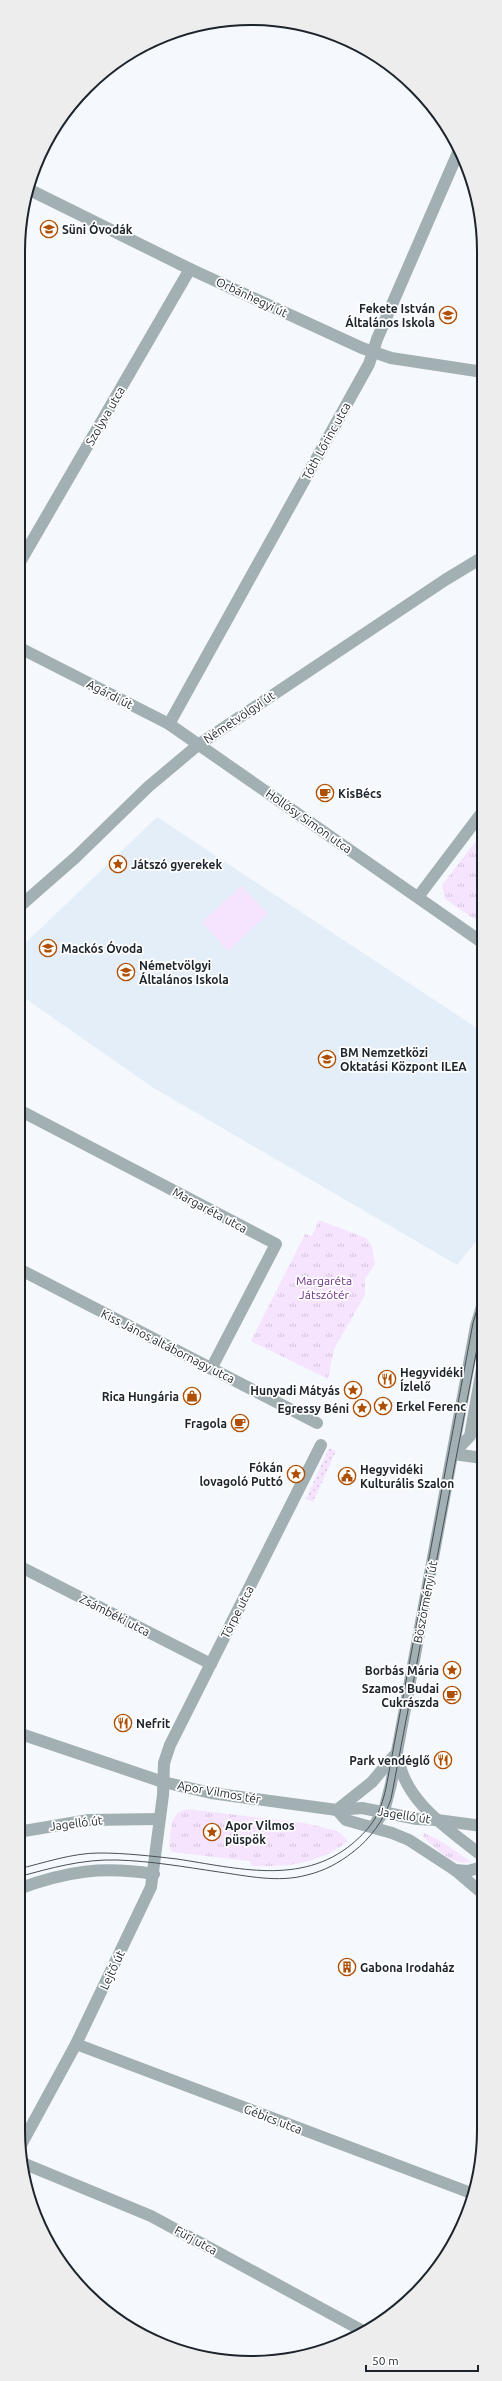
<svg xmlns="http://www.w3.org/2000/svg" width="502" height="2381" font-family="Ubuntu,sans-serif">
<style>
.built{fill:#e4eef9}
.grass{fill:url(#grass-tufts)}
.garden{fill:url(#garden-dots)}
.pitch{fill:#f6e4ff}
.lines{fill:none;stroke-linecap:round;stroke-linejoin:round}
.minor{stroke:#a2afb3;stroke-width:12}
.tertiary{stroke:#a2afb3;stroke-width:12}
.tram{stroke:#484f56;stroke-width:1}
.labels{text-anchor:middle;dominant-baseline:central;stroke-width:3.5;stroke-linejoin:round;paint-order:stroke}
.poi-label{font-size:12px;font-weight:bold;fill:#1d242c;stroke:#fff;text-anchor:start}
.street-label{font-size:12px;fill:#1d242c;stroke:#fff}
.park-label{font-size:12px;fill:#6b2f85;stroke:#fff}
.rim{fill:none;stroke:#1d242c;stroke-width:2}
</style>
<defs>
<pattern id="grass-tufts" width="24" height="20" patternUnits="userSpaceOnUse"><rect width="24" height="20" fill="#f6e4ff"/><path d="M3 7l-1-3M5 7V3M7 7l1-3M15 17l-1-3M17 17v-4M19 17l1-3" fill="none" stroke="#d2c3db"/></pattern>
<pattern id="garden-dots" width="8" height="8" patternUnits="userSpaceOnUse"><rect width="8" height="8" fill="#f6e4ff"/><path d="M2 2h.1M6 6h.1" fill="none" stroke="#d2c3db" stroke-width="1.8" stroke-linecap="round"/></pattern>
</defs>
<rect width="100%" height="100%" fill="#f5f9fd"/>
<polygon class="built" points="157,817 483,1032 483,1233 457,1265 152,1087 19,994 19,949"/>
<g class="grass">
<polygon points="483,832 483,925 445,899 442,885"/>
<polygon points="319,1220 366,1238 372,1246 375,1264 365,1279 365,1295 334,1349 328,1379 251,1341 305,1234 312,1236"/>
<path d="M 189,1809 L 304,1823 L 338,1831 L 348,1841 C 319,1864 289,1867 252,1866 L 249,1861 L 172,1852 C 167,1847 171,1822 175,1816 C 178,1811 184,1810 189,1809 Z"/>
<path d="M 424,1833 L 441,1841 L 471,1862 C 452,1866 436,1848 423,1837 Z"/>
</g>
<polygon class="garden" points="329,1448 336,1451 313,1502 306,1499"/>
<polygon class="pitch" points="241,886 268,914 228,951 202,922"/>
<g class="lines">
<g class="minor">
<polyline points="20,562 190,269"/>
<polyline points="20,648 169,724 483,943"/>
<polyline points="169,724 369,364 377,339 460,148"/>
<polyline points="418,897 483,811"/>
<polyline points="19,1110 276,1244 211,1369"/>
<polyline points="19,1269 317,1423"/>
<polyline points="453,1454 483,1458"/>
<polyline points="19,1566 211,1664"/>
<polyline points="437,1820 482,1826"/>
<polyline points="18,1832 89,1820 158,1819"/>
<path d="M 18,1889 C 67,1871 102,1866 154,1874"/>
<polyline points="76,2044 471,2193"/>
<polyline points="21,2145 76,2044 151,1887 163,1795 164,1763 170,1745 321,1445"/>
<polyline points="25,2164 151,2216 361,2330"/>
</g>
<g class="tertiary">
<polyline points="30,190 190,269 362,348 391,358 483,372"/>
<polyline points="19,907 76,857 148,787 198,745 445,580 483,557"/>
<polyline points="454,1453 470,1436 483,1363"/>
<polyline points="18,1733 163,1782 211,1793 337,1810 362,1808 417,1819 437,1820"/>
<path d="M 398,1756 C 404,1802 449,1829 482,1856"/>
<polyline points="337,1810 346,1820 392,1833 409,1840 455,1870 482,1893"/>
<polyline points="337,1810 372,1782 394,1756"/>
<polyline points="373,1827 384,1811 391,1784 476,1326 483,1303"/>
<polyline points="455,1870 468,1871 482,1867"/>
</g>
<g class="tram">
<path d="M 18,1869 C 44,1863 72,1853 99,1853 C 125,1853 151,1856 177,1859 C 237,1868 301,1886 352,1844 C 373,1826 380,1814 386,1788 L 473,1323 L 483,1290"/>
<path d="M 18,1877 C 51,1868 82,1859 117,1860 C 151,1861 185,1867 219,1872 C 248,1876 278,1883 307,1875 C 324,1871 339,1863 353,1852 C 370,1839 384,1820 391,1799 L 483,1317"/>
</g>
</g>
<defs>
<symbol id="school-ring" viewBox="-11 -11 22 22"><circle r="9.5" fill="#fff" stroke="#af4f03" stroke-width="1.5"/><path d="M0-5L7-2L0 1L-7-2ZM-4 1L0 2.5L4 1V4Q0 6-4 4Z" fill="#af4f03"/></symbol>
<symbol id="cafe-ring" viewBox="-11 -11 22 22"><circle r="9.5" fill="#fff" stroke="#af4f03" stroke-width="1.5"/><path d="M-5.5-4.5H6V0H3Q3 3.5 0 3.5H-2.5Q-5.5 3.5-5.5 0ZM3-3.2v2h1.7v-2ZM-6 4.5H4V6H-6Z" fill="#af4f03"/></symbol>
<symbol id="sight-ring" viewBox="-11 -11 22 22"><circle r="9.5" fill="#fff" stroke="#af4f03" stroke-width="1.5"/><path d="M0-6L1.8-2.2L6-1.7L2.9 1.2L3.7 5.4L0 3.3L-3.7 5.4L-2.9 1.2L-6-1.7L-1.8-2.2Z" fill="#af4f03"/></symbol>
<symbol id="restaurant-ring" viewBox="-11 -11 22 22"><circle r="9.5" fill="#fff" stroke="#af4f03" stroke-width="1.5"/><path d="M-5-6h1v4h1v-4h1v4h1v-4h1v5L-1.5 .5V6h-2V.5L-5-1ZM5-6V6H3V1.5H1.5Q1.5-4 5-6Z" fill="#af4f03"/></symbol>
<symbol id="shop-ring" viewBox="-11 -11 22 22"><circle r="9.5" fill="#fff" stroke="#af4f03" stroke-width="1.5"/><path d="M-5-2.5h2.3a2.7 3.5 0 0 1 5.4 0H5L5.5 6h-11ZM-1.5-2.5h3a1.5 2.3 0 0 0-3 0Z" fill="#af4f03"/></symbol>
<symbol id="civic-ring" viewBox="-11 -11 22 22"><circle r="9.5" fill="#fff" stroke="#af4f03" stroke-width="1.5"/><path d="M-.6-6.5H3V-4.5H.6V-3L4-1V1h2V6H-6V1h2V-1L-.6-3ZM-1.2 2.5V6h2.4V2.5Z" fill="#af4f03"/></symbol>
<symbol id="building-ring" viewBox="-11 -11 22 22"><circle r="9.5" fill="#fff" stroke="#af4f03" stroke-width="1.5"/><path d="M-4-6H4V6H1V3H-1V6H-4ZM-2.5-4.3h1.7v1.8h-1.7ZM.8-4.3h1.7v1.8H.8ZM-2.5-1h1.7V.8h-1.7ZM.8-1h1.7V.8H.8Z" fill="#af4f03"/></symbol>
</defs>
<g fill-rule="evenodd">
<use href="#school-ring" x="39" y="219" width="20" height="20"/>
<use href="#school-ring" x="438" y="305" width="20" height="20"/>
<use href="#cafe-ring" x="315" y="783" width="20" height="20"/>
<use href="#sight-ring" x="108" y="854" width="20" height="20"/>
<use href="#school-ring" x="38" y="938" width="20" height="20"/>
<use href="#school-ring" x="116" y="962" width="20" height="20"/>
<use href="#school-ring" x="317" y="1049" width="20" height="20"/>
<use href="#restaurant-ring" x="377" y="1369" width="20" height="20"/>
<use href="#sight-ring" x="343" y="1380" width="20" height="20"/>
<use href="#shop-ring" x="182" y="1386" width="20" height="20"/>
<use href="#sight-ring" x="373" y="1396" width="20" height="20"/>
<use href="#sight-ring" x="352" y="1398" width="20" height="20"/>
<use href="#cafe-ring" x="230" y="1413" width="20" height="20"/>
<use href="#sight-ring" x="286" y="1464" width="20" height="20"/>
<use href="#civic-ring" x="337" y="1466" width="20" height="20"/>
<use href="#sight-ring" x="442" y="1660" width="20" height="20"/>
<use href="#cafe-ring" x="442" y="1685" width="20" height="20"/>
<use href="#restaurant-ring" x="113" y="1713" width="20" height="20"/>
<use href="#restaurant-ring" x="433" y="1750" width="20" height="20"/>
<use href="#sight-ring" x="202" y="1822" width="20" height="20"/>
<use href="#building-ring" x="337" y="1957" width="20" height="20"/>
</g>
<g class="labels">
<g class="poi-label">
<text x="62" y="229">Süni Óvodák</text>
<text x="435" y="308" text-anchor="end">Fekete István<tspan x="435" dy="14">Általános Iskola</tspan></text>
<text x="338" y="793">KisBécs</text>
<text x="131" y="864">Játszó gyerekek</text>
<text x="61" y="948">Mackós Óvoda</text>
<text x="139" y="965">Németvölgyi<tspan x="139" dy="14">Általános Iskola</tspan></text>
<text x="340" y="1052">BM Nemzetközi<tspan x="340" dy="14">Oktatási Központ ILEA</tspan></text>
<text x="400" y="1372">Hegyvidéki<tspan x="400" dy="14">Ízlelő</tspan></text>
<text x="340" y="1390" text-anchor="end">Hunyadi Mátyás</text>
<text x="179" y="1396" text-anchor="end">Rica Hungária</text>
<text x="396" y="1406">Erkel Ferenc</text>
<text x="349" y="1408" text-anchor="end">Egressy Béni</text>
<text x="227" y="1423" text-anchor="end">Fragola</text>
<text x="283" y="1467" text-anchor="end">Fókán<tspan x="283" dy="14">lovagoló Puttó</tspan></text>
<text x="360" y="1469">Hegyvidéki<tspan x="360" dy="14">Kulturális Szalon</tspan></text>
<text x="439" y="1670" text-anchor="end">Borbás Mária</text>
<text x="439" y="1688" text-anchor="end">Szamos Budai<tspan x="439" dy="14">Cukrászda</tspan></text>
<text x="136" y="1723">Nefrit</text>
<text x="430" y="1760" text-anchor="end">Park vendéglő</text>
<text x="225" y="1825">Apor Vilmos<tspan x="225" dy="14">püspök</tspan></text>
<text x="360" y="1967">Gabona Irodaház</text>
</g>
<g class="street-label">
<text transform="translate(252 297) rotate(25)">Orbánhegyi út</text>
<text transform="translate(105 416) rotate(-60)">Szolyva utca</text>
<text transform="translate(326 441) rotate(-61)">Tóth Lőrinc utca</text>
<text transform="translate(110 694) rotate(27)">Agárdi út</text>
<text transform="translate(239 717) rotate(-34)">Németvölgyi út</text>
<text transform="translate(309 821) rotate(35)">Hollósy Simon utca</text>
<text transform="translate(210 1210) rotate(28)">Margaréta utca</text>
<text transform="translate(168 1346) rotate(27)">Kiss János altábornagy utca</text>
<text transform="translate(425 1602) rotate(-79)">Böszörményi út</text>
<text transform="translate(237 1612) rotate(-63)">Törpe utca</text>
<text transform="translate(115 1615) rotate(27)">Zsámbéki utca</text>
<text transform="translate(219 1792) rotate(10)">Apor Vilmos tér</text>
<text transform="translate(404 1815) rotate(9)">Jagelló út</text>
<text transform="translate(76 1823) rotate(-7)">Jagelló út</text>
<text transform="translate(112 1970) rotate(-65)">Lejtő út</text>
<text transform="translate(273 2119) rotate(21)">Gébics utca</text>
<text transform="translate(196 2240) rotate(29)">Fürj utca</text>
</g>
<g class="park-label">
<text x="324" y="1280">Margaréta<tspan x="324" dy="14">Játszótér</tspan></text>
</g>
</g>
<path d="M0 0H502V2381H0ZM251 25H251A226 226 0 0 1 477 251V2130A226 226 0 0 1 251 2356H251A226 226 0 0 1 25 2130V251A226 226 0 0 1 251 25Z" fill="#ededee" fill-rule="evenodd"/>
<path class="rim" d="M251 25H251A226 226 0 0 1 477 251V2130A226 226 0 0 1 251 2356H251A226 226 0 0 1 25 2130V251A226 226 0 0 1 251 25Z"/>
<path d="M366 2365v6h112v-6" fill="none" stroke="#1d242c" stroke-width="2"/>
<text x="372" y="2365" font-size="12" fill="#1d242c" stroke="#ffffff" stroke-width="3" paint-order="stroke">50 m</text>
</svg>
